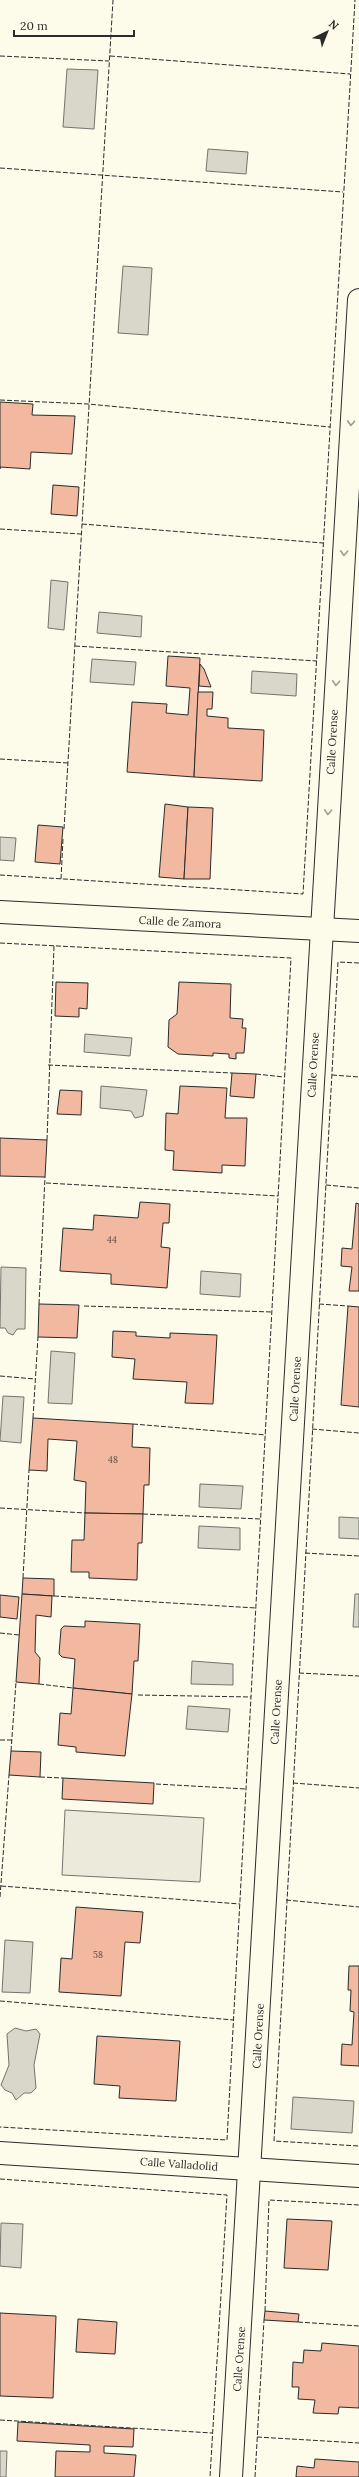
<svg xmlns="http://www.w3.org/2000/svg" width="359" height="2477" font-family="Lora,serif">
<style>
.green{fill:#ecebdb;stroke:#74746e}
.water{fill:#d8d7c9;stroke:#74746e}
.building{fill:#f2b8a0;stroke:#2b2b2b}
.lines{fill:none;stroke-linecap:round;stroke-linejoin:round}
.minor-casing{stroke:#2b2b2b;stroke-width:24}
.minor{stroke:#fdfbea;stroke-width:22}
.fence{stroke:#2b2b2b;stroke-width:1;stroke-dasharray:5 2;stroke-linecap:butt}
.oneway{stroke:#9e9d94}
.labels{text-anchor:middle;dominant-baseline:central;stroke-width:3;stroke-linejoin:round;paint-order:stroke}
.number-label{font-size:9px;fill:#5d4e48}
.street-label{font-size:11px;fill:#2b2b2b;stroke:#fdfbea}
</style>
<rect width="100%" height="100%" fill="#fdfbea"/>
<polygon class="green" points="65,1810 204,1818 200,1882 62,1875"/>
<g class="water">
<polygon points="67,69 98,70 94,129 63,127"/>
<polygon points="208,149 248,152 246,174 206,171"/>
<polygon points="123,266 152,268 148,335 118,333"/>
<polygon points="51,580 68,582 64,630 48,628"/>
<polygon points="99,612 142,616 141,637 97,633"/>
<polygon points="92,659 136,662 134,685 90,682"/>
<polygon points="252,671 297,674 296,696 251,693"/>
<polygon points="0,837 16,838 14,861 0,860"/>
<polygon points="85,1034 132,1038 130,1056 84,1052"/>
<polygon points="101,1086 147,1090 143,1116 135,1118 131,1111 100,1108"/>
<polygon points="1,1267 26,1268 25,1329 17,1329 13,1335 8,1333 5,1328 0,1328"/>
<polygon points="201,1271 241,1274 240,1297 200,1294"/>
<polygon points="51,1351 75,1353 72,1404 48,1403"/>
<polygon points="3,1396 24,1397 21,1443 0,1441"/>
<polygon points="200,1484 243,1486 241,1509 199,1507"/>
<polygon points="339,1517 359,1518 359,1539 339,1538"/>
<polygon points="199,1526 240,1528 240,1550 198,1548"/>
<polygon points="355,1594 359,1594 359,1627 353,1627"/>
<polygon points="192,1661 233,1664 233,1685 191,1684"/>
<polygon points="188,1706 230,1709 228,1732 186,1729"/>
<polygon points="5,1940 33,1942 30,1993 2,1992"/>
<polygon points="15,2028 26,2031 36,2029 40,2034 34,2065 36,2088 31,2093 24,2093 16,2100 12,2093 5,2090 1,2085 9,2065 7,2034"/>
<polygon points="293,2097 354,2101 352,2133 291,2129"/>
<polygon points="1,2223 23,2224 21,2268 0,2266"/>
<polygon points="0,2451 7,2451 6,2477 0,2477"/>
</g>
<g class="building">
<polygon points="0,402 33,404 32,415 75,416 72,454 31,452 30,469 0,467 0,469"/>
<polygon points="53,485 79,487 77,516 51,514"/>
<polygon points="168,656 200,658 194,777 127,772 132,702 167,704 166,713 188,715 190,688 166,686"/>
<polygon points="200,664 204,669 211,687 199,686"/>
<polygon points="198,692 213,692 212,709 207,709 207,716 228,718 228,728 264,730 262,781 194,777"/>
<polygon points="165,804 188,807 184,879 159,877"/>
<polygon points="188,807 213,808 210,879 184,879"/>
<polygon points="38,825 63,827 60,864 35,862"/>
<polygon points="56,982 88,983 87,1009 79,1008 79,1017 55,1016"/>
<polygon points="179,982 231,984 230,1018 243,1019 242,1028 246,1028 244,1053 236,1053 236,1059 229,1058 229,1054 213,1053 213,1056 178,1054 168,1047 169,1020 177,1014"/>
<polygon points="232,1073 256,1074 254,1098 230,1096"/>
<polygon points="180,1086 227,1088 225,1118 247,1118 245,1166 222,1165 222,1173 173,1170 174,1151 165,1150 166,1113 178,1114"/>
<polygon points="60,1090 82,1091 81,1115 57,1114"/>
<polygon points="0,1138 47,1140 45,1177 0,1176"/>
<polygon points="140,1202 170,1204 169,1223 163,1223 161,1247 170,1248 167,1288 111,1284 111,1274 60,1271 63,1228 93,1230 94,1215 138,1218"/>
<polygon points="356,1203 359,1204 359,1291 349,1291 352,1267 341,1266 342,1248 352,1249"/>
<polygon points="39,1304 79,1305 77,1338 38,1337"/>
<polygon points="348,1306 359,1307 359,1407 341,1405"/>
<polygon points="113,1331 136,1332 136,1336 170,1338 170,1333 217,1335 213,1404 185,1403 187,1382 133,1379 135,1359 112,1357"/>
<polygon points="33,1418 133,1424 132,1447 150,1448 149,1485 144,1485 143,1514 85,1513 86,1482 74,1480 77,1441 48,1439 47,1471 29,1470"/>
<polygon points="85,1513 143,1514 142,1543 138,1543 137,1580 89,1578 89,1572 71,1572 72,1540 84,1540"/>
<polygon points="23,1578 54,1579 54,1596 22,1594"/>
<polygon points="22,1594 52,1596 51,1617 36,1615 35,1652 40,1658 39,1684 16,1682"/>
<polygon points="0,1595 19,1597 17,1619 0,1617"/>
<polygon points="85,1621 140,1624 138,1661 134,1661 132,1694 73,1688 75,1659 62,1657 59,1654 61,1629 64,1626 85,1627"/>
<polygon points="73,1688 132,1694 125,1756 76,1752 76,1747 58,1745 60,1713 71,1714"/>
<polygon points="11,1751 41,1752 40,1777 9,1775"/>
<polygon points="63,1778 154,1783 153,1804 62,1799"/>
<polygon points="76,1907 143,1912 140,1943 125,1942 121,1996 59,1992 61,1958 72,1959"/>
<polygon points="349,1966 359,1966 359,2066 341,2065 342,2044 352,2045 354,2012 350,2011 351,1990 348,1990"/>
<polygon points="97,2036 180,2041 176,2101 119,2098 120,2086 94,2084"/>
<polygon points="287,2219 332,2221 328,2270 284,2268"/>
<polygon points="265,2311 299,2314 298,2322 264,2320"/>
<polygon points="0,2313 56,2316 53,2398 0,2396"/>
<polygon points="78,2319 117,2322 115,2354 76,2352"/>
<polygon points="322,2343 359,2346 359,2408 339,2407 338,2414 313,2413 315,2400 298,2399 299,2387 292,2387 293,2362 303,2363 304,2350 321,2351"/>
<polygon points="18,2422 134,2429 133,2447 104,2446 104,2453 136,2455 134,2477 55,2477 56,2451 90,2452 90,2445 17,2441"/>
<polygon points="315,2459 359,2462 359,2477 296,2477 297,2466 314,2468"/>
</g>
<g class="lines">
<defs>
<g id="minor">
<polyline points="0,912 359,931"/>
<polyline points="0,2153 359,2176"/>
<polyline points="231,2477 359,300"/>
</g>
</defs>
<use href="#minor" class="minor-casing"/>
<use href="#minor" class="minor"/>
<g class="fence">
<polyline points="0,56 109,61"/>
<polyline points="110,56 350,74"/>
<polyline points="0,168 343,192"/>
<polyline points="0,400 88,404 330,427"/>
<polyline points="82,524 323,543"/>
<polyline points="0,529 81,534"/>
<polyline points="75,646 317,661"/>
<polyline points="0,759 68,763"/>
<polyline points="64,829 113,0"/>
<polyline points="0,875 303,894 355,0"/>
<polyline points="61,879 63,839"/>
<polyline points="0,943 291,958 227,2140 0,2127"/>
<polyline points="359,963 338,962 274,2141 359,2146"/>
<polyline points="48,1065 232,1073"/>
<polyline points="256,1074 284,1077"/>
<polyline points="332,1075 359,1077"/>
<polyline points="47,1140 54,946"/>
<polyline points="46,1183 278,1196"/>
<polyline points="326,1185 359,1188"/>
<polyline points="39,1304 45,1177"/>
<polyline points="319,1304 348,1306"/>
<polyline points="84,1306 272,1312"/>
<polyline points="0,1376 35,1379"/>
<polyline points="33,1418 38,1337"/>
<polyline points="133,1424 266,1435"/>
<polyline points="312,1429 359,1433"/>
<polyline points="0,1508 85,1513"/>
<polyline points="143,1514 261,1519"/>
<polyline points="305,1553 359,1556"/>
<polyline points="23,1578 29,1470"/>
<polyline points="54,1596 256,1608"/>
<polyline points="0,1633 19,1635"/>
<polyline points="299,1673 359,1676"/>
<polyline points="39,1684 73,1688"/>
<polyline points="138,1695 251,1697"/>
<polyline points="0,1740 12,1740"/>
<polyline points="11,1751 16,1682"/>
<polyline points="40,1777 63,1778"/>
<polyline points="293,1783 359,1788"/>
<polyline points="156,1784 246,1789"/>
<polyline points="1,1886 240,1904"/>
<polyline points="0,1897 9,1775"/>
<polyline points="286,1900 359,1907"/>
<polyline points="0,2001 234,2020"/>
<polyline points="0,2179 227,2195 210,2477"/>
<polyline points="265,2311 269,2200 359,2205"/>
<polyline points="298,2322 359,2326"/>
<polyline points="0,2420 212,2433"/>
<polyline points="257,2437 359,2443"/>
<polyline points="255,2477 264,2320"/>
</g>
</g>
<defs><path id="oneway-chevron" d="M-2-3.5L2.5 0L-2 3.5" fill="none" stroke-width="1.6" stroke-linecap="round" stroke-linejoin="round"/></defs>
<g class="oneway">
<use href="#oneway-chevron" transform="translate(351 423) rotate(93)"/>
<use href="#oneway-chevron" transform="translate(344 553) rotate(93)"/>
<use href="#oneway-chevron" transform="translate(336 683) rotate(93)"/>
<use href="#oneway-chevron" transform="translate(328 812) rotate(93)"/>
</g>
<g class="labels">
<g class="number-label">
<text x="112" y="1239">44</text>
<text x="113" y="1459">48</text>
<text x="98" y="1954">58</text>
</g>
<g class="street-label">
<text transform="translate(332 742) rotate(-87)">Calle Orense</text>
<text transform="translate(180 922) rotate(3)">Calle de Zamora</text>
<text transform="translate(313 1065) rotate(-87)">Calle Orense</text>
<text transform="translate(295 1389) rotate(-87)">Calle Orense</text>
<text transform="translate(276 1712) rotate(-87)">Calle Orense</text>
<text transform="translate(258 2036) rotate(-87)">Calle Orense</text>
<text transform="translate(179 2164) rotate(4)">Calle Valladolid</text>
<text transform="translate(239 2359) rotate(-86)">Calle Orense</text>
</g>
</g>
<g transform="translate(327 32) rotate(43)" stroke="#fdfbea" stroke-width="3" paint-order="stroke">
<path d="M0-3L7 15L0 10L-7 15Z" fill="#2b2b2b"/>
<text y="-6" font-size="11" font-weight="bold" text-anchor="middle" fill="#2b2b2b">N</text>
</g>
<path d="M14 30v6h120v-6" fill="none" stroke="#2b2b2b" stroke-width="2"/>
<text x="20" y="30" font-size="12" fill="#2b2b2b" stroke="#fdfbea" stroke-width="3" paint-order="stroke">20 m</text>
</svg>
